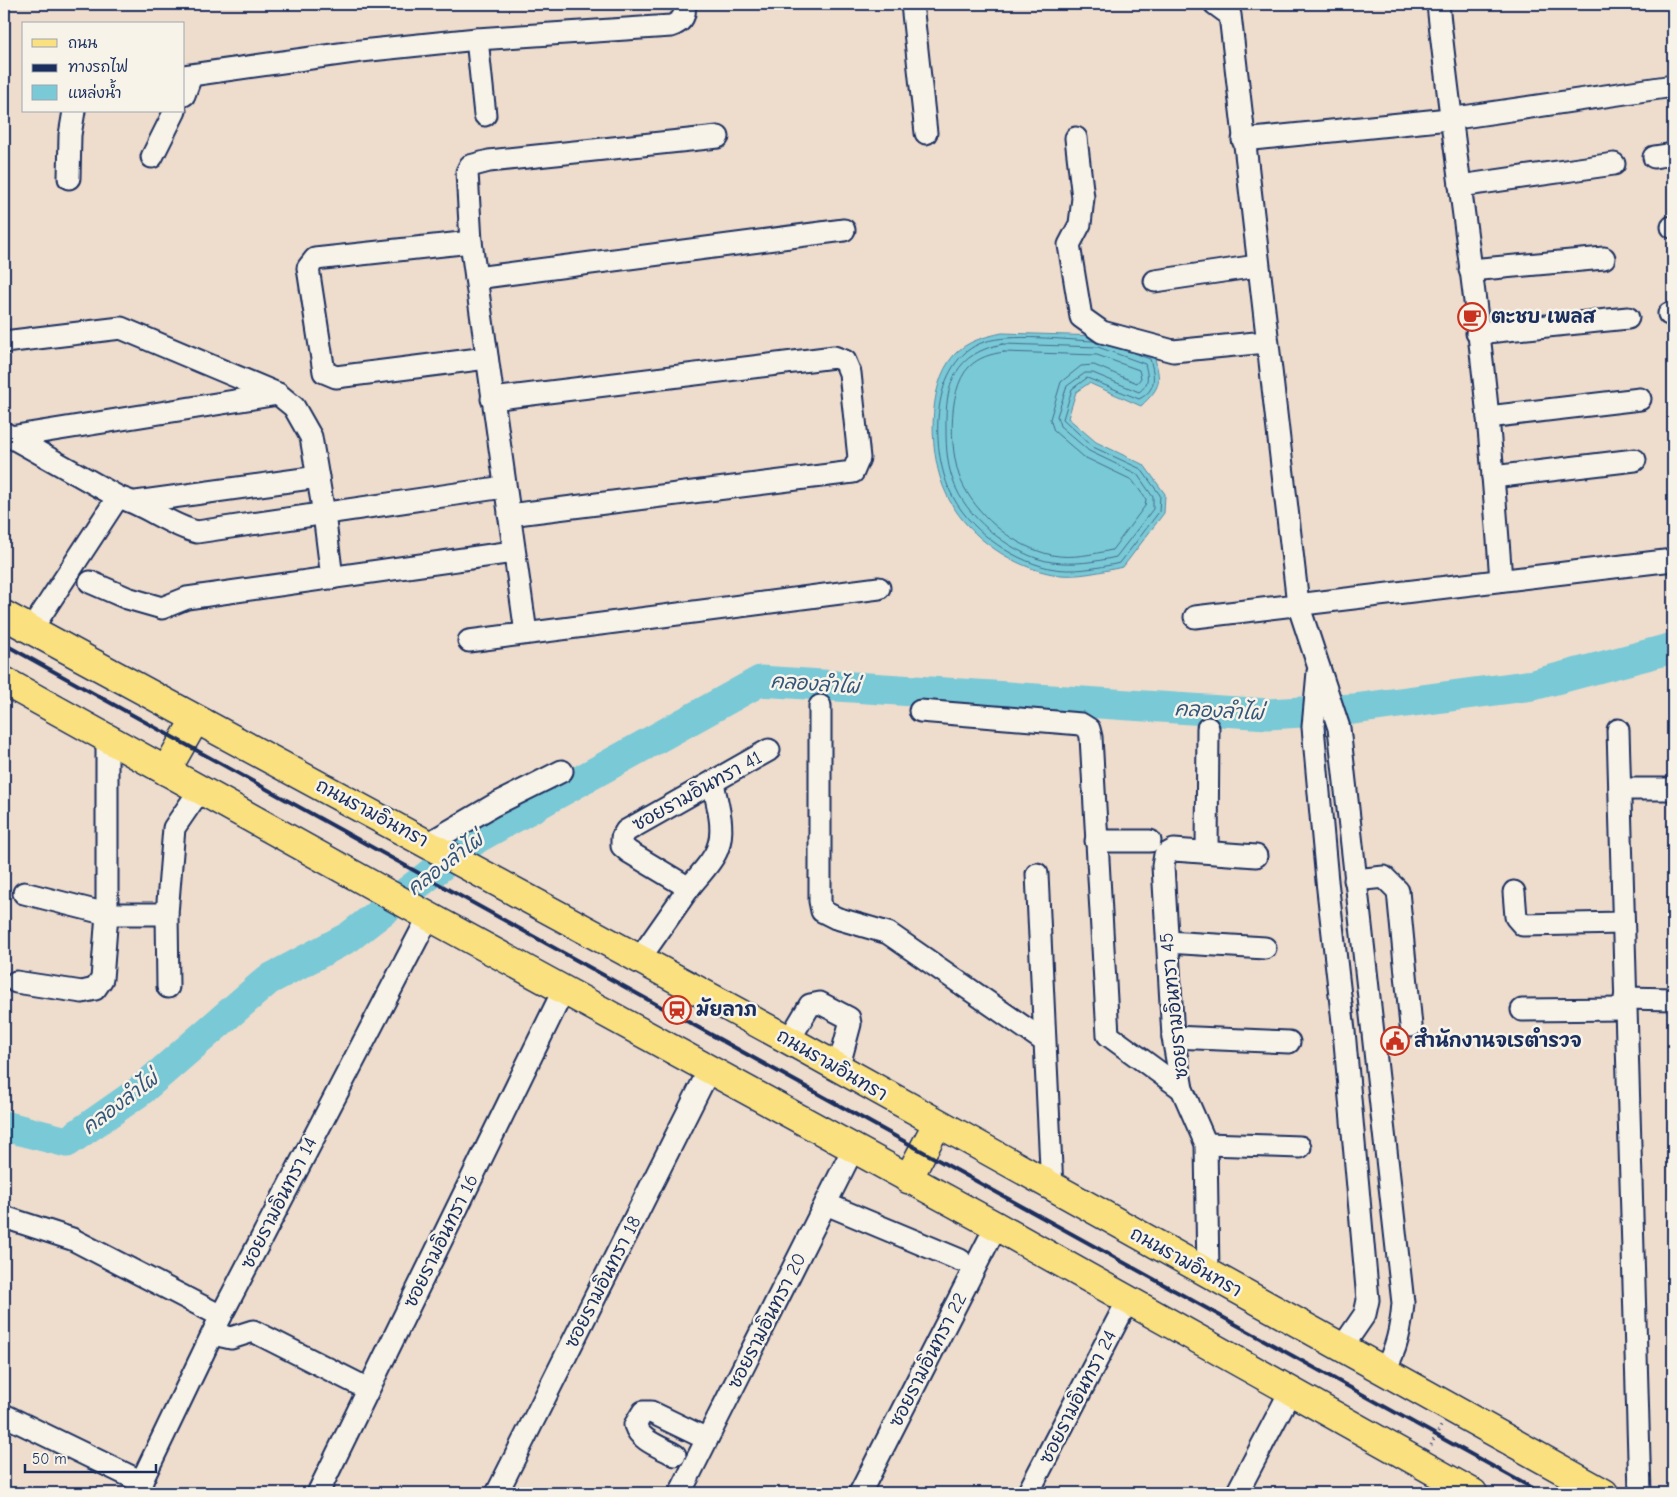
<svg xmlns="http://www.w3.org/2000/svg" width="1677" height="1497" font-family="'Comic Neue','Playpen Sans Thai',sans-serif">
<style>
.water{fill:#7ac9d6;stroke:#548ba6}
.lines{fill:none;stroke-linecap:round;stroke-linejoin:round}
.shore{stroke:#416d8e;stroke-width:1}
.river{stroke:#7ac9d6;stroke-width:31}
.minor-casing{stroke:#1b2f5e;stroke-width:25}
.major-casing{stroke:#1b2f5e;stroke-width:31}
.path{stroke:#1b2f5e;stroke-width:3;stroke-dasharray:1 4;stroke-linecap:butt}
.minor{stroke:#f7f3e8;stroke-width:21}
.major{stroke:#fbe080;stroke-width:28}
.rail{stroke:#1b2f5e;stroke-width:4}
.labels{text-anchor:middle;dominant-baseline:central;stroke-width:5;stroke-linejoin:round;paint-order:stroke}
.poi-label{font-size:19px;font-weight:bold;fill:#1b2f5e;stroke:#f7f3e8;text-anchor:start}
.street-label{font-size:19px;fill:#1b2f5e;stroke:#f7f3e8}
.water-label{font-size:20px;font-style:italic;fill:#33567c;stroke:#f7f3e8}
</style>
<rect width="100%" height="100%" fill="#eedccd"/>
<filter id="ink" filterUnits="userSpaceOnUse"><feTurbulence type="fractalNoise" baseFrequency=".02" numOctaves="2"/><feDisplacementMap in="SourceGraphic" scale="10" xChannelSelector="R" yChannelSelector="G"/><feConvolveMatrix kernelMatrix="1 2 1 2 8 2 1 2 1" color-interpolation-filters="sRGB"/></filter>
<g filter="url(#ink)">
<path class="water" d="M 1002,333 L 1100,336 L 1154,355 C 1161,382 1162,386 1141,406 L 1089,383 L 1076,392 L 1068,418 L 1096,442 L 1144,465 L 1165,494 L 1164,513 L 1123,567 C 1098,572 1073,579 1048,573 C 1007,564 963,532 946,493 C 929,457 926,386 954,355 C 967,341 984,337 1002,333 Z"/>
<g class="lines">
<g class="shore">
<path d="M 1094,341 C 1064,340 1011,333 984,342 C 930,360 930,448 950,491 C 967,528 1009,559 1049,568 C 1072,573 1097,568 1120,563 L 1159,512 L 1160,495 L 1141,469 L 1093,447 L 1063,419 L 1072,389 L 1087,378 L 1139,399 C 1157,390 1155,376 1150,359 L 1133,353"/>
<path d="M 1003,344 L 1098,347 L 1145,364 C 1148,376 1150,384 1139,392 L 1093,373 L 1085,373 L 1067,386 L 1057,416 L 1060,426 L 1089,451 L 1137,474 L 1153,497 L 1153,509 L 1116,557 C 1095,562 1074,565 1052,562 C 1016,557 970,521 956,488 C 947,468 946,449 946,428 C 945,383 955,353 1003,344 Z"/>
<path d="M 1004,352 L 1097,355 L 1139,370 L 1141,378 L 1137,383 L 1094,365 L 1081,366 L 1061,382 L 1050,419 L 1054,431 L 1084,457 L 1132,480 L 1146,499 L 1145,506 L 1112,550 C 1093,554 1072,559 1052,555 C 1015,547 981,519 964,487 C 949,460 946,390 969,367 C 979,357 991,354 1004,352 Z"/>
</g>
<polyline class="river" points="4,1126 67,1142 140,1091 268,980 349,937 477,838 760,681 1268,714 1354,709 1533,685 1673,648"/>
<defs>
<g id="minor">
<polyline points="912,4 926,133"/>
<path d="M 1215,4 L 1230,15 L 1298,604 L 1339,728 L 1403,1303 C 1401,1328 1397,1349 1384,1371"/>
<path d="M 1438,4 C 1452,142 1475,279 1488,418 C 1493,472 1497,526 1501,580"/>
<polyline points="477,39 485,115"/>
<path d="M 184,76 L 361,51 L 477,39 L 671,26 C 682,22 686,16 684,4"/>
<polyline points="184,95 191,76"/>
<polyline points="1076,138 1083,198 1080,224 1069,245 1081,317 1102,332 1173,351 1266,342"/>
<polyline points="1243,140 1449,119 1673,86"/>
<polyline points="152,157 175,111"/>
<polyline points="1654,157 1673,154"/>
<polyline points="69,178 70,135 74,111"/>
<polyline points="1460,186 1614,164"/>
<polyline points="1672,227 1673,227"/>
<polyline points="471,242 315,259 308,268 324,372 336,377 487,358"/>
<polyline points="1470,270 1604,258"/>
<polyline points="476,278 844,230"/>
<polyline points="1155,281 1257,266"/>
<polyline points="1669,314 1673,313"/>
<polyline points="1477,333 1628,318"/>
<polyline points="4,342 121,328 278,394 294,407 311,437 324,514 332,578"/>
<polyline points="492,399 834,357 845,361 850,373 859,458 853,472 509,515"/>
<polyline points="1488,417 1640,399"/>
<path d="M 4,433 L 118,497 C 146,505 169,525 197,532 L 504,487"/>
<polyline points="10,437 278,394"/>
<polyline points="1493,477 1635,460"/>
<polyline points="136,502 318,477"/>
<polyline points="90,582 127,598 162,608 187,598 513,552"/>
<polyline points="1195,617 1673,560"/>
<polyline points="31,630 118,497"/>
<polyline points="526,633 471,242 467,172 470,166 489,161 718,137"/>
<polyline points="469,641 879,588"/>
<polyline points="1318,672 1313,727 1327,881 1344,1031 1368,1300 1365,1314 1341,1349"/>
<polyline points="820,706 820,901 822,911 836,918 888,933 1044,1041"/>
<polyline points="920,711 1081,724 1089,729 1091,737 1108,1035 1182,1089"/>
<polyline points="1618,730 1640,1493"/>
<polyline points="1620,789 1673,789"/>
<polyline points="1096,841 1150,841"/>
<polyline points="429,843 494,805 562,771"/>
<polyline points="1207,851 1208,728"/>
<polyline points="1037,874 1052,1188"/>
<polyline points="1355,880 1384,877 1398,891 1411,1026"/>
<path d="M 689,888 C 698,876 712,863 717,850 C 726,829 717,804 713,783"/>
<polyline points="1514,892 1516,917 1523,925 1623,923"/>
<polyline points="24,893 107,914 167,914 168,987"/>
<polyline points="167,914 174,828 200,790"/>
<polyline points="1167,942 1265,948"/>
<polyline points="640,958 689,888 629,852 622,846 622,838 626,831 769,750"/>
<polyline points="16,982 82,992 95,989 102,979 107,914 107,737"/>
<polyline points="1625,998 1673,999"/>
<polyline points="1522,1010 1625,1009"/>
<polyline points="1173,1037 1289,1042"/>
<polyline points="789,1040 810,1005 820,1003 849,1018 850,1024 838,1069"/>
<polyline points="1206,1144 1300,1147"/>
<polyline points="826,1204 960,1260"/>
<polyline points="4,1217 72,1239 221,1316"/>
<polyline points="1208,1275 1206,1144 1182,1089 1173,1037 1163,866 1165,855 1174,850 1256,856"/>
<polyline points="213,1334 231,1338 253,1331 368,1389"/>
<polyline points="4,1415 142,1482"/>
<path d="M 675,1455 C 661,1447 640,1441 635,1425 L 643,1412 L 651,1412 L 707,1439"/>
<polyline points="136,1493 221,1316 429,916"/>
<polyline points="318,1493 564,989"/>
<polyline points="497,1493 709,1070"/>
<polyline points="680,1493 853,1149"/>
<polyline points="860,1493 996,1226"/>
<polyline points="1028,1493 1128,1300"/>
<polyline points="1237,1493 1291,1390"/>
</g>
<g id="major">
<polyline points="4,615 789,1040 1604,1493"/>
<polyline points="4,681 408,905 996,1226 1473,1493"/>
<polyline points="166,771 195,720"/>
<polyline points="908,1179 937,1124"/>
</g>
</defs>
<use href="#minor" class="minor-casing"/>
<use href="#major" class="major-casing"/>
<polyline class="path" points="1431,1445 1441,1426"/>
<use href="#minor" class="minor"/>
<use href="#major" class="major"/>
<polyline class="rail" points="4,644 1541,1493"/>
</g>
</g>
<defs>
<symbol id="cafe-ring" viewBox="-11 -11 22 22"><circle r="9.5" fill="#f7f3e8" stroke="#c8321e" stroke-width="1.5"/><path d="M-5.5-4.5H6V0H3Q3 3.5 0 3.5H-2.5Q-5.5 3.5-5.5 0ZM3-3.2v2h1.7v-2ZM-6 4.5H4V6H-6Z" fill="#c8321e"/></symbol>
<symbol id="station-ring" viewBox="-11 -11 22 22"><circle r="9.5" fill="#f7f3e8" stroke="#c8321e" stroke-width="1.5"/><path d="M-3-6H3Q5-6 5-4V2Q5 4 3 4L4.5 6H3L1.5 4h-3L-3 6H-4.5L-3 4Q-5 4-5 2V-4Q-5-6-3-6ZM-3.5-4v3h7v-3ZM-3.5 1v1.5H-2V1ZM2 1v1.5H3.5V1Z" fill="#c8321e"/></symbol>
<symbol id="civic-ring" viewBox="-11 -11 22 22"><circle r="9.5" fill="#f7f3e8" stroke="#c8321e" stroke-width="1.5"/><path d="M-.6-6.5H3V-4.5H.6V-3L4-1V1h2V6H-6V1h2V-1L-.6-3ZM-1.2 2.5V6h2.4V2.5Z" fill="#c8321e"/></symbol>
</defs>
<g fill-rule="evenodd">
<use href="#cafe-ring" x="1456" y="301" width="32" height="32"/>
<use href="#station-ring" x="661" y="994" width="32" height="32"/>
<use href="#civic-ring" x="1379" y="1025" width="32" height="32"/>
</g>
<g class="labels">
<g class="poi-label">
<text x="1491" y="317">ตะชบ เพลส</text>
<text x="696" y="1010">มัยลาภ</text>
<text x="1414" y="1041">สำนักงานจเรตำรวจ</text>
</g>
<g class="street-label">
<text transform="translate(697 791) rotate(-29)">ซอยรามอินทรา 41</text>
<text transform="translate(372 813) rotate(28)">ถนนรามอินทรา</text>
<text transform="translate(1174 1006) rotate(-96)">ซอยรามอินทรา 45</text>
<text transform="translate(832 1065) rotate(30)">ถนนรามอินทรา</text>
<text transform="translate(279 1203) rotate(-63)">ซอยรามอินทรา 14</text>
<text transform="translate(441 1241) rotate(-64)">ซอยรามอินทรา 16</text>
<text transform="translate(1186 1262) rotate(29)">ถนนรามอินทรา</text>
<text transform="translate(603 1282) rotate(-63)">ซอยรามอินทรา 18</text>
<text transform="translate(767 1321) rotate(-63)">ซอยรามอินทรา 20</text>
<text transform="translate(928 1360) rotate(-63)">ซอยรามอินทรา 22</text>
<text transform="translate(1078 1397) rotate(-63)">ซอยรามอินทรา 24</text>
</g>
<g class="water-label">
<text transform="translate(815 684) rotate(4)">คลองลำไผ่</text>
<text transform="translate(1219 711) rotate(3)">คลองลำไผ่</text>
<text transform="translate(445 864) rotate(-37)">คลองลำไผ่</text>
<text transform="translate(120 1103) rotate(-37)">คลองลำไผ่</text>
</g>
</g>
<rect width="1677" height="1497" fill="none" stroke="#f7f3e8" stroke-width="20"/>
<rect x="10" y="10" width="1657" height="1477" fill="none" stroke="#1b2f5e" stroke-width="2" filter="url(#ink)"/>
<rect x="22" y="22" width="162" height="90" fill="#f7f3e8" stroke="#9fa5b1"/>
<rect x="32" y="39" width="25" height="8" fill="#fbe080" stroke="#9fa5b1"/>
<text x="68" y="48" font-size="15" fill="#1b2f5e">ถนน</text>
<rect x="32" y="64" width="25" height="8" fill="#1b2f5e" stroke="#9fa5b1"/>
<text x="68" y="72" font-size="15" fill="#1b2f5e">ทางรถไฟ</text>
<rect x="32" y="85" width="25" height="15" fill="#7ac9d6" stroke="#9fa5b1"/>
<text x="68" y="98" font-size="15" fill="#1b2f5e">แหล่งน้ำ</text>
<path d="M25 1464v8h131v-8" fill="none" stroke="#1b2f5e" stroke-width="2.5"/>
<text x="32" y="1464" font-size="15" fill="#1b2f5e" stroke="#f7f3e8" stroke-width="4" paint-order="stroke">50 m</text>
</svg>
